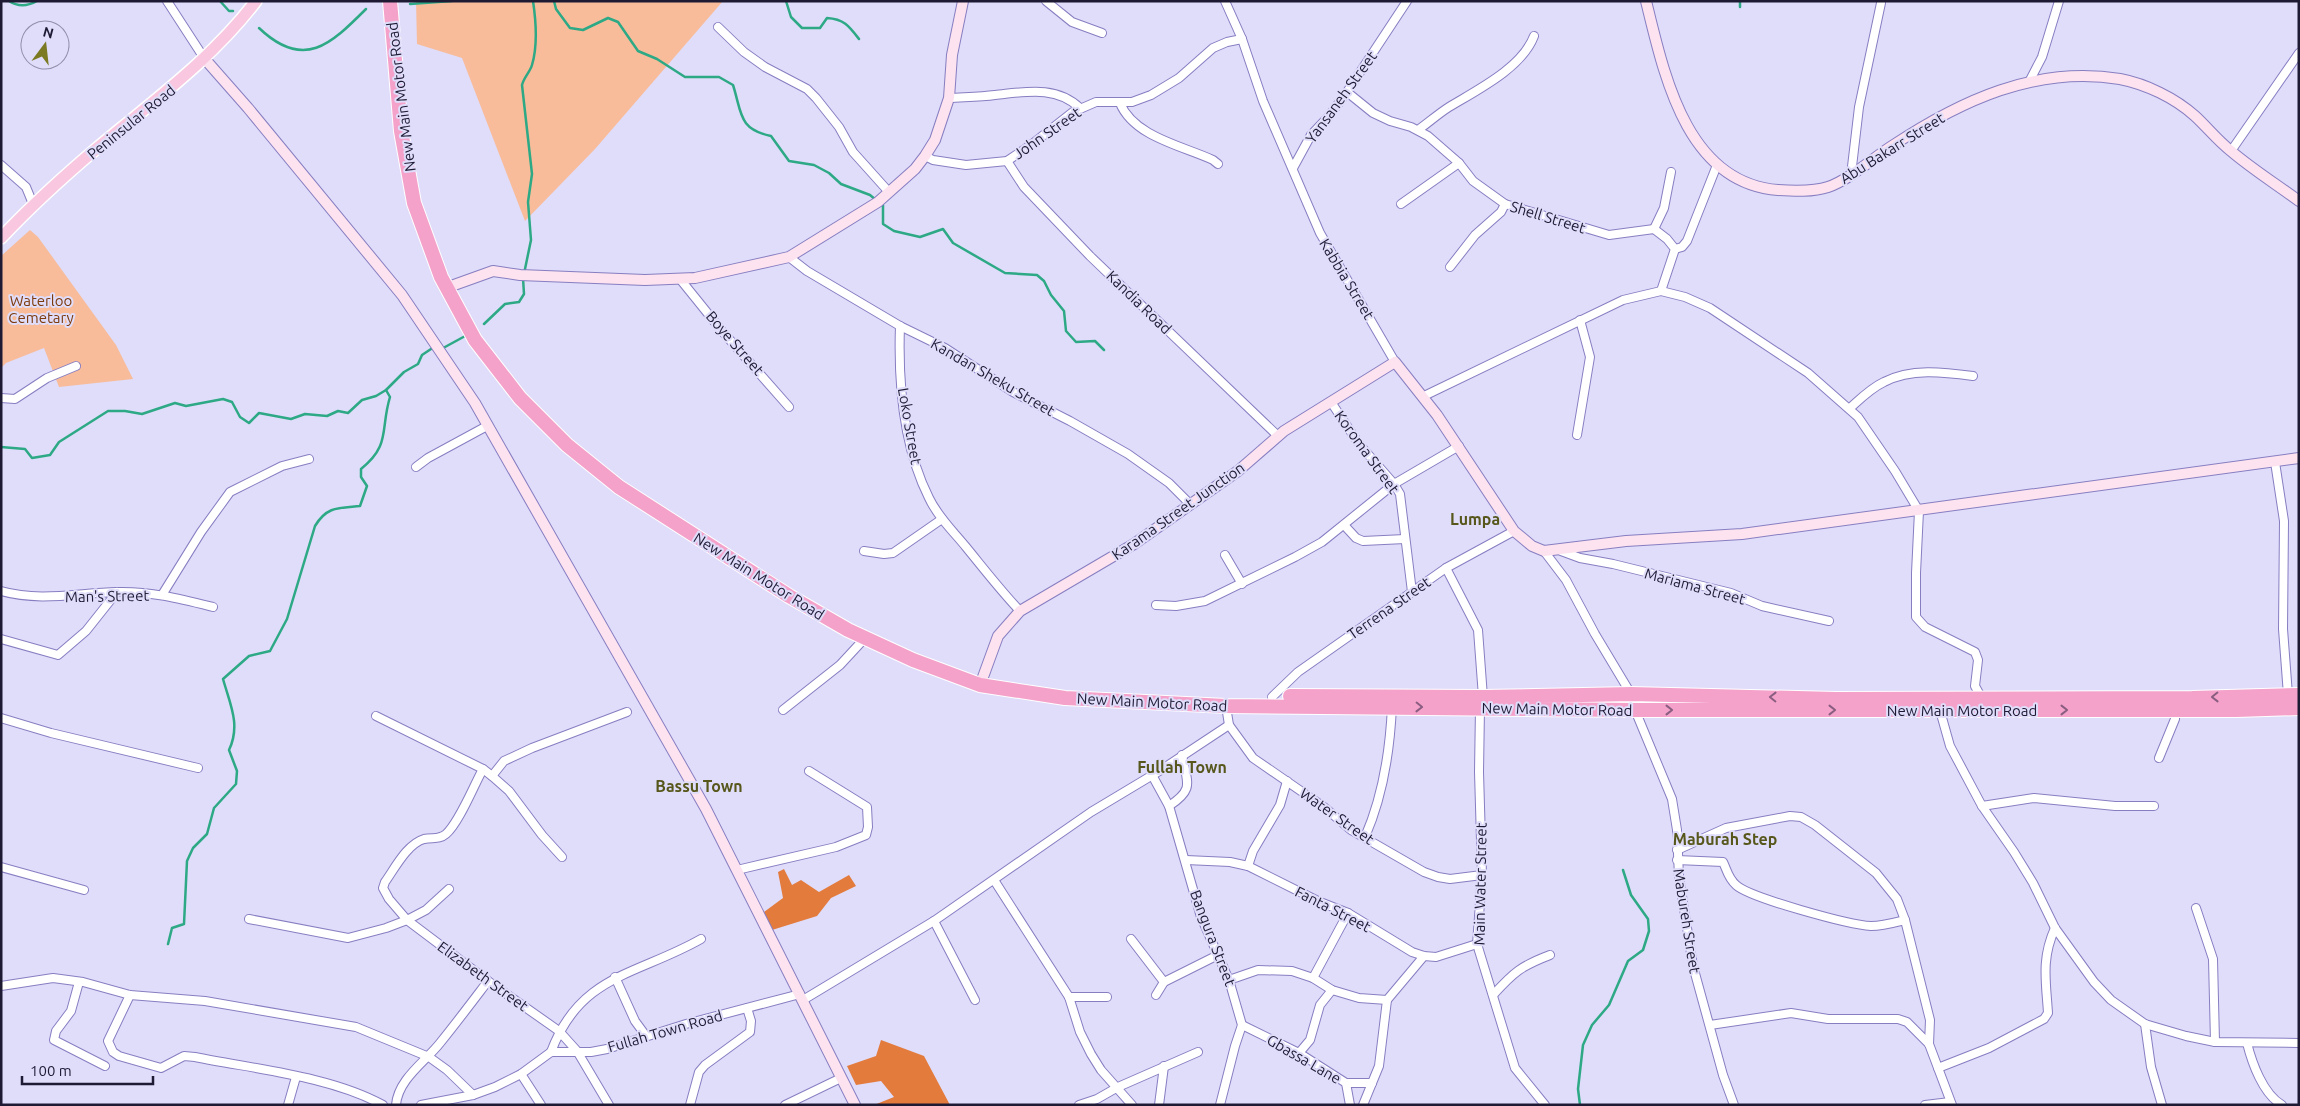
<svg xmlns="http://www.w3.org/2000/svg" width="2300" height="1106" font-family="Ubuntu,sans-serif">
<style>
.green{fill:#f8bc9b}
.forest{fill:#e37b3d}
.lines{fill:none;stroke-linecap:round;stroke-linejoin:round}
.stream{stroke:#2da985;stroke-width:2.5}
.street-casing{stroke:#877ec2;stroke-width:10}
.secondary-casing{stroke:#877ec2;stroke-width:12}
.primary-casing{stroke:#fff;stroke-width:14}
.highway-casing{stroke:#fff;stroke-width:16}
.street{stroke:#fff;stroke-width:8}
.secondary{stroke:#fce3ef;stroke-width:10}
.primary{stroke:#f9c7e0;stroke-width:11}
.highway{stroke:#f5a2cb;stroke-width:14}
.oneway{stroke:#8a5e80}
.labels{text-anchor:middle;dominant-baseline:central;stroke-width:4;stroke-linejoin:round;paint-order:stroke}
.street-label{font-size:15px;fill:#1e1a34;stroke:#dfddfa}
.park-label{font-size:15px;fill:#7d3b0d;stroke:#dfddfa}
.neighbourhood-label{font-size:16px;font-weight:bold;fill:#57571c;stroke:#dfddfa}
</style>
<rect width="100%" height="100%" fill="#dfddfa"/>
<g class="green">
<polygon points="416,1 723,1 595,149 525,221 462,58 417,44"/>
<polygon points="30,230 38,237 116,345 133,379 59,387 44,348 6,363 1,368 1,256"/>
</g>
<g class="forest">
<polygon points="784,869 792,885 801,880 819,892 849,875 856,886 831,898 817,916 772,930 764,912 783,898 778,872"/>
<polygon points="881,1040 924,1056 950,1105 874,1105 894,1097 881,1081 856,1085 847,1066 876,1056"/>
</g>
<g class="lines">
<g class="stream">
<path d="M 9,1 C 18,7 28,6 37,1"/>
<polyline points="220,1 229,11 233,11"/>
<path d="M 554,1 L 556,9 L 570,28 L 583,30 L 608,18 L 618,22 L 638,51 L 657,59 L 685,77 L 719,77 L 733,85 C 742,113 738,129 771,136 L 789,161 L 814,165 L 829,173 L 841,184 L 870,195 L 876,200"/>
<path d="M 786,1 L 791,17 L 802,28 L 820,28 L 827,18 C 844,19 849,26 859,39"/>
<polyline points="1740,1 1740,7"/>
<polyline points="410,4 452,1"/>
<path d="M 259,28 C 304,71 331,44 366,9"/>
<polyline points="880,203 883,205 883,224 894,231 920,237 943,229 953,243 1005,273 1037,275 1044,281 1051,295 1064,311 1066,331 1076,342 1095,341 1104,350"/>
<path d="M 525,269 L 531,240 L 528,202 L 532,174 L 522,85 C 524,77 530,72 532,65 C 538,45 536,21 533,1"/>
<polyline points="484,324 505,304 519,302 524,294 523,278"/>
<polyline points="445,347 467,335"/>
<polyline points="1,447 25,449 32,458 50,455 59,442 108,411 125,411 142,414 175,403 186,406 223,399 232,402 240,417 249,423 259,413 291,419 305,414 327,416 338,411 348,413 362,400 376,396 386,390 404,372 418,364 422,355 434,347"/>
<path d="M 168,944 L 172,928 L 184,924 L 187,861 L 193,848 L 207,834 L 214,808 L 236,784 L 237,771 L 229,750 C 241,725 230,704 223,679 L 249,656 L 270,651 L 287,619 L 315,526 C 327,506 339,508 360,506 L 367,486 L 361,477 L 361,469 C 391,445 380,430 390,397 L 386,390"/>
<polyline points="1580,1105 1578,1089 1583,1045 1592,1025 1609,1005 1628,961 1643,950 1649,931 1648,919 1631,895 1623,870"/>
</g>
<defs>
<g id="street">
<polyline points="167,1 204,58"/>
<polyline points="1046,1 1072,22 1102,33"/>
<polyline points="1225,1 1242,39 1263,101 1320,233 1395,362"/>
<polyline points="718,27 744,52 765,67 807,89 816,98 839,127 853,152 888,191"/>
<polyline points="2029,82 2042,57 2059,1"/>
<polyline points="1347,92 1373,113 1390,121 1411,127 1428,136 1459,163 1473,181 1505,204 1609,235 1654,229 1667,239 1675,249 1661,291"/>
<path d="M 949,98 C 964,97 980,97 995,95 C 1025,92 1056,85 1080,108"/>
<path d="M 1120,103 C 1134,137 1183,146 1213,160 L 1218,164"/>
<path d="M 1418,130 C 1428,123 1438,114 1449,107 C 1477,90 1522,68 1534,36"/>
<polyline points="2231,151 2299,53"/>
<polyline points="925,156 933,160 966,165 1007,161 1031,145 1073,112 1096,102 1132,102 1151,95 1179,78 1213,48 1227,42 1242,39"/>
<polyline points="1007,161 1024,187 1090,256 1278,436"/>
<polyline points="1,165 26,187 33,204"/>
<polyline points="1293,168 1311,135 1329,116 1347,92 1407,1"/>
<polyline points="1851,175 1859,107 1881,3"/>
<polyline points="1401,204 1459,163"/>
<polyline points="1654,229 1664,208 1671,172"/>
<polyline points="1675,249 1682,247 1687,241 1717,165"/>
<polyline points="789,257 807,271 900,326 945,348 1013,392 1070,421 1128,454 1169,483 1191,505"/>
<polyline points="1450,267 1475,235 1501,212 1505,204"/>
<polyline points="680,279 722,331 789,407"/>
<path d="M 900,326 C 898,383 903,446 929,498 C 938,517 953,531 966,547 C 984,569 1001,591 1020,611"/>
<polyline points="1424,396 1623,300 1661,291 1685,297 1710,308 1808,373 1858,417 1895,471 1919,511 1916,573 1916,617 1925,627 1975,652 1978,660 1975,686 1981,697"/>
<polyline points="1,398 15,399 47,378 76,366"/>
<polyline points="1331,402 1359,444 1394,484 1400,494 1412,592"/>
<path d="M 1850,408 C 1860,399 1871,388 1884,382 C 1911,368 1943,372 1973,376"/>
<polyline points="1577,435 1590,357 1580,320"/>
<polyline points="2275,462 2284,521 2283,629 2288,695"/>
<polyline points="416,467 428,458 487,426"/>
<polyline points="1344,525 1356,538 1363,541 1405,539"/>
<polyline points="864,551 884,554 893,553 942,519"/>
<polyline points="1544,551 1566,580 1595,634 1631,694"/>
<polyline points="1561,551 1580,558 1613,564 1731,593 1762,606 1829,621"/>
<polyline points="1225,555 1242,584"/>
<polyline points="1446,568 1478,630 1483,697"/>
<path d="M 1,591 C 40,602 77,593 117,592 C 150,591 181,599 213,607"/>
<polyline points="162,595 201,532 230,492 282,466 309,459"/>
<polyline points="1156,605 1176,606 1205,601 1295,557 1322,542 1394,484 1459,446"/>
<polyline points="1,639 58,655 86,631 117,592"/>
<polyline points="1272,697 1298,672 1446,568 1514,531"/>
<polyline points="1226,706 1229,725 1253,758 1324,807 1351,830 1424,872 1438,877 1450,879 1482,875"/>
<polyline points="1939,707 1950,746 1982,806 2014,852 2033,883 2055,928 2094,982 2111,1000 2145,1024 2186,1036 2215,1042 2299,1043"/>
<polyline points="1480,708 1479,772 1482,875 1477,944 1515,1068 1545,1105"/>
<polyline points="783,710 840,665 865,638"/>
<polyline points="1635,710 1672,799 1677,830 1679,877 1693,966 1723,1075 1734,1105"/>
<polyline points="376,716 483,769 492,776 504,761 532,748 627,712"/>
<polyline points="1,718 51,733 198,768"/>
<polyline points="2159,758 2175,719 2175,710"/>
<path d="M 483,769 C 474,785 459,823 446,834 C 439,840 433,837 424,839 C 407,844 395,868 385,882 L 383,888 L 389,899 L 407,920 L 488,981 L 559,1031 L 577,1051 L 609,1105"/>
<polyline points="1152,775 1169,806 1201,917 1229,980 1242,1025 1235,1046 1220,1105"/>
<polyline points="492,776 509,791 542,835 562,857"/>
<path d="M 1169,806 C 1195,789 1187,783 1182,755"/>
<polyline points="1982,806 2034,798 2115,806 2154,806"/>
<path d="M 1365,837 C 1383,796 1390,751 1392,706"/>
<polyline points="1677,850 1726,828 1790,816 1801,817 1815,825 1876,873 1897,899 1905,920 1930,1020 1929,1044"/>
<polyline points="1186,860 1230,862 1248,866 1320,902 1348,913 1412,952 1424,956 1436,957 1477,944"/>
<path d="M 1677,860 L 1723,862 C 1727,870 1728,878 1736,885 C 1750,898 1850,925 1871,926 C 1883,926 1893,923 1905,920"/>
<polyline points="1248,866 1253,851 1280,805 1287,781"/>
<polyline points="1,867 84,890"/>
<polyline points="737,870 836,847 866,835 868,827 867,807 809,771"/>
<polyline points="994,880 1069,997 1080,1032 1091,1054 1101,1070 1132,1105"/>
<polyline points="2196,908 2213,959 2215,1042"/>
<polyline points="249,919 348,938 386,928 407,920 426,910 449,889"/>
<polyline points="934,921 975,1000"/>
<polyline points="1131,939 1164,982 1156,995"/>
<polyline points="615,977 635,1021 646,1036"/>
<polyline points="1313,978 1348,913"/>
<polyline points="1229,980 1258,970 1292,971 1313,978 1332,990 1359,998 1387,1000"/>
<polyline points="79,982 71,1011 56,1031 54,1040 105,1066"/>
<polyline points="1164,982 1218,955"/>
<polyline points="1,986 53,978 83,982 130,995 205,1001 356,1027 429,1057 447,1070 473,1095"/>
<path d="M 130,995 L 108,1041 L 113,1052 L 119,1056 L 161,1068 L 184,1056 L 195,1057 C 254,1069 330,1076 383,1105"/>
<path d="M 1493,995 C 1514,972 1521,966 1550,955"/>
<polyline points="1069,997 1107,997"/>
<polyline points="803,1000 934,921 1091,812 1161,770 1229,725"/>
<polyline points="2145,1024 2151,1067 2162,1105"/>
<polyline points="1242,1025 1299,1053 1346,1083 1350,1105"/>
<polyline points="1710,1025 1791,1013 1828,1019 1898,1019 1907,1022 1929,1044 1952,1105"/>
<path d="M 2247,1043 C 2252,1063 2263,1094 2282,1105"/>
<path d="M 551,1052 C 580,974 638,975 701,939"/>
<polyline points="1299,1053 1310,1040 1320,1005 1332,990"/>
<path d="M 1938,1068 L 1989,1048 L 2044,1019 L 2048,1013 C 2046,981 2041,959 2055,928"/>
<polyline points="521,1074 541,1105"/>
<polyline points="1346,1083 1372,1083"/>
<polyline points="288,1105 296,1077"/>
<path d="M 396,1105 C 398,1079 426,1061 440,1043 C 457,1022 472,1002 488,981"/>
<polyline points="421,1105 473,1095 495,1087 521,1074 551,1052 591,1052 607,1049 686,1024 800,994"/>
<polyline points="690,1105 699,1072 705,1065 750,1032 751,1021 747,1008"/>
<polyline points="785,1105 841,1078"/>
<polyline points="1079,1105 1097,1099 1118,1087 1198,1052"/>
<polyline points="1159,1105 1164,1066"/>
<polyline points="1363,1105 1379,1066 1387,1000 1424,956"/>
<polyline points="1925,1105 1950,1102"/>
</g>
<g id="secondary">
<path d="M 1646,1 C 1664,74 1686,183 1778,190 C 1794,191 1813,192 1828,187 C 1849,180 1873,158 1892,146 C 1960,101 2036,65 2120,79 C 2146,84 2175,98 2195,116 C 2207,127 2218,141 2231,151 C 2252,169 2276,184 2299,201"/>
<polyline points="204,58 248,108 402,295 475,403 706,809 855,1105"/>
<polyline points="454,285 493,271 520,275 645,280 695,278 789,257 878,202 915,169 925,156 935,140 949,98 952,55 963,1"/>
<polyline points="983,677 998,636 1020,611 1134,544 1238,471 1284,431 1395,362 1437,415 1514,531 1532,546 1544,551 1626,541 1742,534 2299,458"/>
</g>
<path id="primary" d="M 1,238 C 31,206 63,177 96,149 C 152,102 211,60 256,1"/>
<g id="highway">
<polyline points="390,1 401,131 414,203 441,277 475,340 520,398 567,445 619,487 789,596 848,630 913,660 980,685 1065,698 1226,706 1635,710 2237,710 2299,708"/>
<polyline points="1290,696 1483,697 1631,694 1836,699 2192,698 2299,695"/>
</g>
</defs>
<use href="#street" class="street-casing"/>
<use href="#secondary" class="secondary-casing"/>
<use href="#primary" class="primary-casing"/>
<use href="#highway" class="highway-casing"/>
<use href="#street" class="street"/>
<use href="#secondary" class="secondary"/>
<use href="#primary" class="primary"/>
<use href="#highway" class="highway"/>
</g>
<defs><path id="oneway-chevron" d="M-2-3.5L2.5 0L-2 3.5" fill="none" stroke-width="1.6" stroke-linecap="round" stroke-linejoin="round" transform="scale(1.25)"/></defs>
<g class="oneway">
<use href="#oneway-chevron" transform="translate(1773 697) rotate(-179)"/>
<use href="#oneway-chevron" transform="translate(2215 697) rotate(179)"/>
<use href="#oneway-chevron" transform="translate(1419 707) rotate(1)"/>
<use href="#oneway-chevron" transform="translate(1669 710)"/>
<use href="#oneway-chevron" transform="translate(1832 710)"/>
<use href="#oneway-chevron" transform="translate(2064 710)"/>
</g>
<g class="labels">
<g class="street-label">
<text transform="translate(401 97) rotate(-97)">New Main Motor Road</text>
<text transform="translate(1341 97) rotate(-54)">Yansaneh Street</text>
<text transform="translate(131 122) rotate(-39)">Peninsular Road</text>
<text transform="translate(1047 133) rotate(-35)">John Street</text>
<text transform="translate(1892 148) rotate(-32)">Abu Bakarr Street</text>
<text transform="translate(1548 217) rotate(17)">Shell Street</text>
<text transform="translate(1347 279) rotate(59)">Kabbia Street</text>
<text transform="translate(1139 302) rotate(44)">Kandia Road</text>
<text transform="translate(735 343) rotate(49)">Boye Street</text>
<text transform="translate(993 377) rotate(30)">Kandan Sheku Street</text>
<text transform="translate(910 426) rotate(80)">Loko Street</text>
<text transform="translate(1367 452) rotate(54)">Koroma Street</text>
<text transform="translate(1178 511) rotate(-35)">Karama Street Junction</text>
<text transform="translate(759 576) rotate(32)">New Main Motor Road</text>
<text transform="translate(1695 586) rotate(15)">Mariama Street</text>
<text transform="translate(107 596) rotate(-1)">Man's Street</text>
<text transform="translate(1389 608) rotate(-35)">Terrena Street</text>
<text transform="translate(1152 702) rotate(3)">New Main Motor Road</text>
<text transform="translate(1557 709) rotate(1)">New Main Motor Road</text>
<text x="1962" y="710">New Main Motor Road</text>
<text transform="translate(1337 816) rotate(35)">Water Street</text>
<text transform="translate(1480 884) rotate(-89)">Main Water Street</text>
<text transform="translate(1333 909) rotate(27)">Fanta Street</text>
<text transform="translate(1687 921) rotate(81)">Mabureh Street</text>
<text transform="translate(1213 938) rotate(69)">Bangura Street</text>
<text transform="translate(483 976) rotate(36)">Elizabeth Street</text>
<text transform="translate(665 1031) rotate(-16)">Fullah Town Road</text>
<text transform="translate(1304 1059) rotate(30)">Gbassa Lane</text>
</g>
<g class="park-label">
<text x="41" y="300">Waterloo<tspan x="41" dy="17">Cemetary</tspan></text>
</g>
<g class="neighbourhood-label">
<text x="1475" y="519">Lumpa</text>
<text x="1182" y="767">Fullah Town</text>
<text x="699" y="786">Bassu Town</text>
<text x="1725" y="839">Maburah Step</text>
</g>
</g>
<rect width="2300" height="1106" fill="none" stroke="#1e1a34" stroke-width="5"/>
<g transform="translate(45 45) rotate(15)"><circle r="24" fill="#dfddfa" stroke="#928fab"/>
<path d="M0-4L9 19L0 12L-9 19Z" fill="#7b7a22"/>
<text y="-8" font-size="14" font-weight="bold" text-anchor="middle" fill="#1e1a34">N</text>
</g>
<path d="M22 1076v8h131v-8" fill="none" stroke="#1e1a34" stroke-width="2.5"/>
<text x="30" y="1076" font-size="15" fill="#1e1a34" stroke="#dfddfa" stroke-width="4" paint-order="stroke">100 m</text>
</svg>
